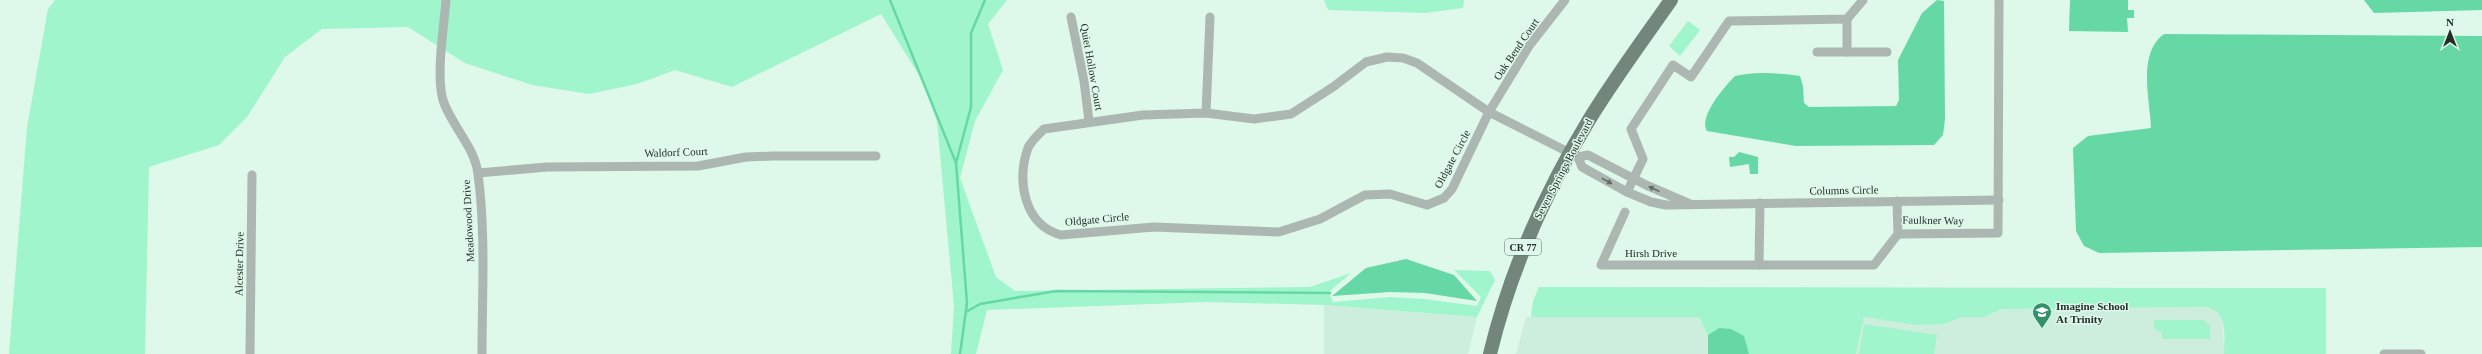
<svg xmlns="http://www.w3.org/2000/svg" width="2482" height="354" font-family="'Times New Roman',serif">
<style>
.built{fill:#cdeedc}
.green{fill:#a0f5cc}
.water{fill:#65d8a6}
.lines{fill:none;stroke-linecap:round;stroke-linejoin:round}
.stream{stroke:#65d8a6;stroke-width:2.5}
.minor{stroke:#acb7b1;stroke-width:9}
.primary{stroke:#72867b;stroke-width:14}
.oneway{fill:#626c67}
.labels{text-anchor:middle;dominant-baseline:central;stroke-width:3;stroke-linejoin:round;paint-order:stroke}
.shield{fill:#def8ea;stroke:#5c6b64;stroke-width:1}
.shield-label{font-size:10px;font-weight:bold;fill:#252f2a}
.street-label{font-size:11px;fill:#252f2a;stroke:#def8ea}
.poi-label{font-size:11px;font-weight:bold;fill:#252f2a;stroke:#def8ea;text-anchor:start}
</style>
<rect width="100%" height="100%" fill="#def8ea"/>
<g class="built">
<polygon points="1324,305 1477,317 1468,354 1324,354"/>
<polygon points="2207,307 2216,309 2223,319 2224,354 1856,354 1864,317 1916,325 1944,324 1962,317 1985,317 2001,309"/>
<polygon points="1526,317 1699,317 1708,335 1708,354 1516,354"/>
</g>
<g class="green">
<polygon points="55,0 1007,0 988,24 1003,70 975,121 960,178 996,277 1015,291 1310,287 1351,273 1329,292 1333,302 1390,297 1424,299 1477,306 1481,297 1454,270 1490,271 1495,280 1477,317 1325,305 1206,302 987,310 976,354 951,354 954,306 937,121 922,80 881,14 732,87 675,70 637,84 589,94 532,85 465,63 408,27 322,29 285,57 247,117 219,145 149,167 145,354 9,354 27,127 48,9"/>
<polygon points="1324,0 1464,0 1463,8 1425,13 1328,10"/>
<polygon points="1688,21 1700,30 1680,56 1669,46"/>
<path d="M 1539,287 L 2326,288 L 2326,354 L 2224,354 C 2224,336 2229,312 2207,307 L 2001,309 L 1985,317 L 1962,317 L 1944,324 L 1916,325 L 1864,317 L 1856,354 L 1749,354 L 1748,350 L 1719,328 L 1708,335 L 1699,317 L 1531,317 L 1533,301 Z"/>
<polygon points="2154,320 2204,320 2210,326 2210,339 2162,339 2162,332 2154,329"/>
<polygon points="1864,324 1937,335 1934,354 1859,354"/>
</g>
<g class="water">
<path d="M 1937,0 L 1944,1 L 1945,119 L 1943,135 L 1934,145 L 1796,146 L 1707,131 C 1698,117 1725,86 1735,76 C 1756,71 1778,73 1800,76 L 1803,86 L 1804,103 L 1809,107 L 1896,106 L 1899,100 L 1898,60 L 1922,13 Z"/>
<polygon points="2070,0 2128,0 2128,10 2134,10 2134,18 2127,18 2128,32 2069,31"/>
<polygon points="2364,0 2482,0 2482,10 2374,13"/>
<path d="M 2164,34 L 2482,36 L 2482,247 L 2099,253 L 2084,246 L 2076,231 L 2073,148 L 2088,136 L 2151,128 C 2150,99 2137,54 2164,34 Z"/>
<polygon points="1739,152 1758,157 1758,174 1750,174 1749,164 1730,167 1729,157 1734,157"/>
<polygon points="1406,259 1454,275 1477,301 1425,293 1390,292 1332,296 1366,268"/>
<polygon points="1719,328 1731,329 1744,336 1749,354 1708,354 1708,335"/>
</g>
<g class="lines">
<g class="stream">
<polyline points="890,0 956,163 967,303 960,354"/>
<polyline points="956,163 971,107 971,33 985,0"/>
<polyline points="966,312 980,304 1056,291 1330,293"/>
</g>
<g class="minor">
<path d="M 446,0 C 444,27 435,80 444,103 C 453,127 475,148 478,174 C 486,234 482,294 482,354"/>
<path d="M 1565,0 L 1529,46 L 1489,112 L 1452,189 L 1444,198 L 1427,205 L 1390,194 L 1365,195 L 1320,219 L 1279,232 L 1154,227 L 1061,235 C 1024,225 1016,180 1028,148 C 1031,141 1039,134 1044,129 L 1143,115 L 1206,113 L 1254,119 L 1291,114 L 1333,87 L 1366,62 L 1387,57 L 1403,58 L 1417,63 L 1489,112 L 1578,157 L 1588,155 L 1646,185 L 1690,204"/>
<polyline points="1071,17 1084,81 1089,121"/>
<polyline points="1847,19 1847,52"/>
<polyline points="1817,52 1887,52"/>
<polyline points="1206,113 1210,17"/>
<polyline points="1578,157 1582,167 1627,192 1651,202 1666,205 1999,200"/>
<polyline points="478,173 547,167 698,166 746,157 773,156 876,156"/>
<polyline points="1627,192 1643,159 1631,129 1673,65 1691,77 1729,21 1847,19 1863,0"/>
<polyline points="1897,201 1898,234 1998,233 1999,0"/>
<polyline points="1625,212 1601,265 1874,265 1898,234"/>
<polyline points="1759,265 1760,203"/>
<polyline points="250,354 252,175"/>
<polyline points="2384,354 2421,354"/>
</g>
<path class="primary" d="M 1490,354 C 1510,271 1544,194 1589,120 C 1614,79 1643,40 1671,0"/>
</g>
<defs><path id="oneway-solid" d="M-6-.8H1V-3.2L6.5 0L1 3.2V.8H-6Z"/></defs>
<g class="oneway">
<use href="#oneway-solid" transform="translate(1607 181) rotate(29)"/>
<use href="#oneway-solid" transform="translate(1654 189) rotate(-155)"/>
</g>
<defs>
<symbol id="school-pin" viewBox="-11 -11 22 30"><path d="M0 17L-7.5 6A9.5 9.5 0 1 1 7.5 6Z" fill="#32916a" stroke="#def8ea"/><path d="M0-5L7-2L0 1L-7-2ZM-4 1L0 2.5L4 1V4Q0 6-4 4Z" fill="#fff"/></symbol>
</defs>
<g fill-rule="evenodd">
<use href="#school-pin" x="2031" y="301" width="22" height="30"/>
</g>
<g class="labels">
<rect class="shield" x="1505" y="239" width="36" height="16" rx="3"/>
<g class="shield-label">
<text x="1523" y="247">CR 77</text>
</g>
<g class="street-label">
<text transform="translate(1516 49) rotate(-56)">Oak Bend Court</text>
<text transform="translate(1092 67) rotate(80)">Quiet Hollow Court</text>
<text transform="translate(676 152) rotate(-2)">Waldorf Court</text>
<text transform="translate(1452 159) rotate(-62)">Oldgate Circle</text>
<text transform="translate(1563 169) rotate(-62)">Seven Springs Boulevard</text>
<text transform="translate(1844 190) rotate(-1)">Columns Circle</text>
<text transform="translate(1097 219) rotate(-5)">Oldgate Circle</text>
<text transform="translate(1933 220) rotate(1)">Faulkner Way</text>
<text transform="translate(468 221) rotate(-93)">Meadowood Drive</text>
<text x="1651" y="253">Hirsh Drive</text>
<text transform="translate(239 264) rotate(-89)">Alcester Drive</text>
</g>
<g class="poi-label">
<text x="2056" y="306">Imagine School<tspan x="2056" dy="13">At Trinity</tspan></text>
</g>
</g>
<g transform="translate(2450 32)" stroke="#def8ea" stroke-width="3" paint-order="stroke">
<path d="M0-3L7 15L0 10L-7 15Z" fill="#252f2a"/>
<text y="-6" font-size="11" font-weight="bold" text-anchor="middle" fill="#252f2a">N</text>
</g>
</svg>
